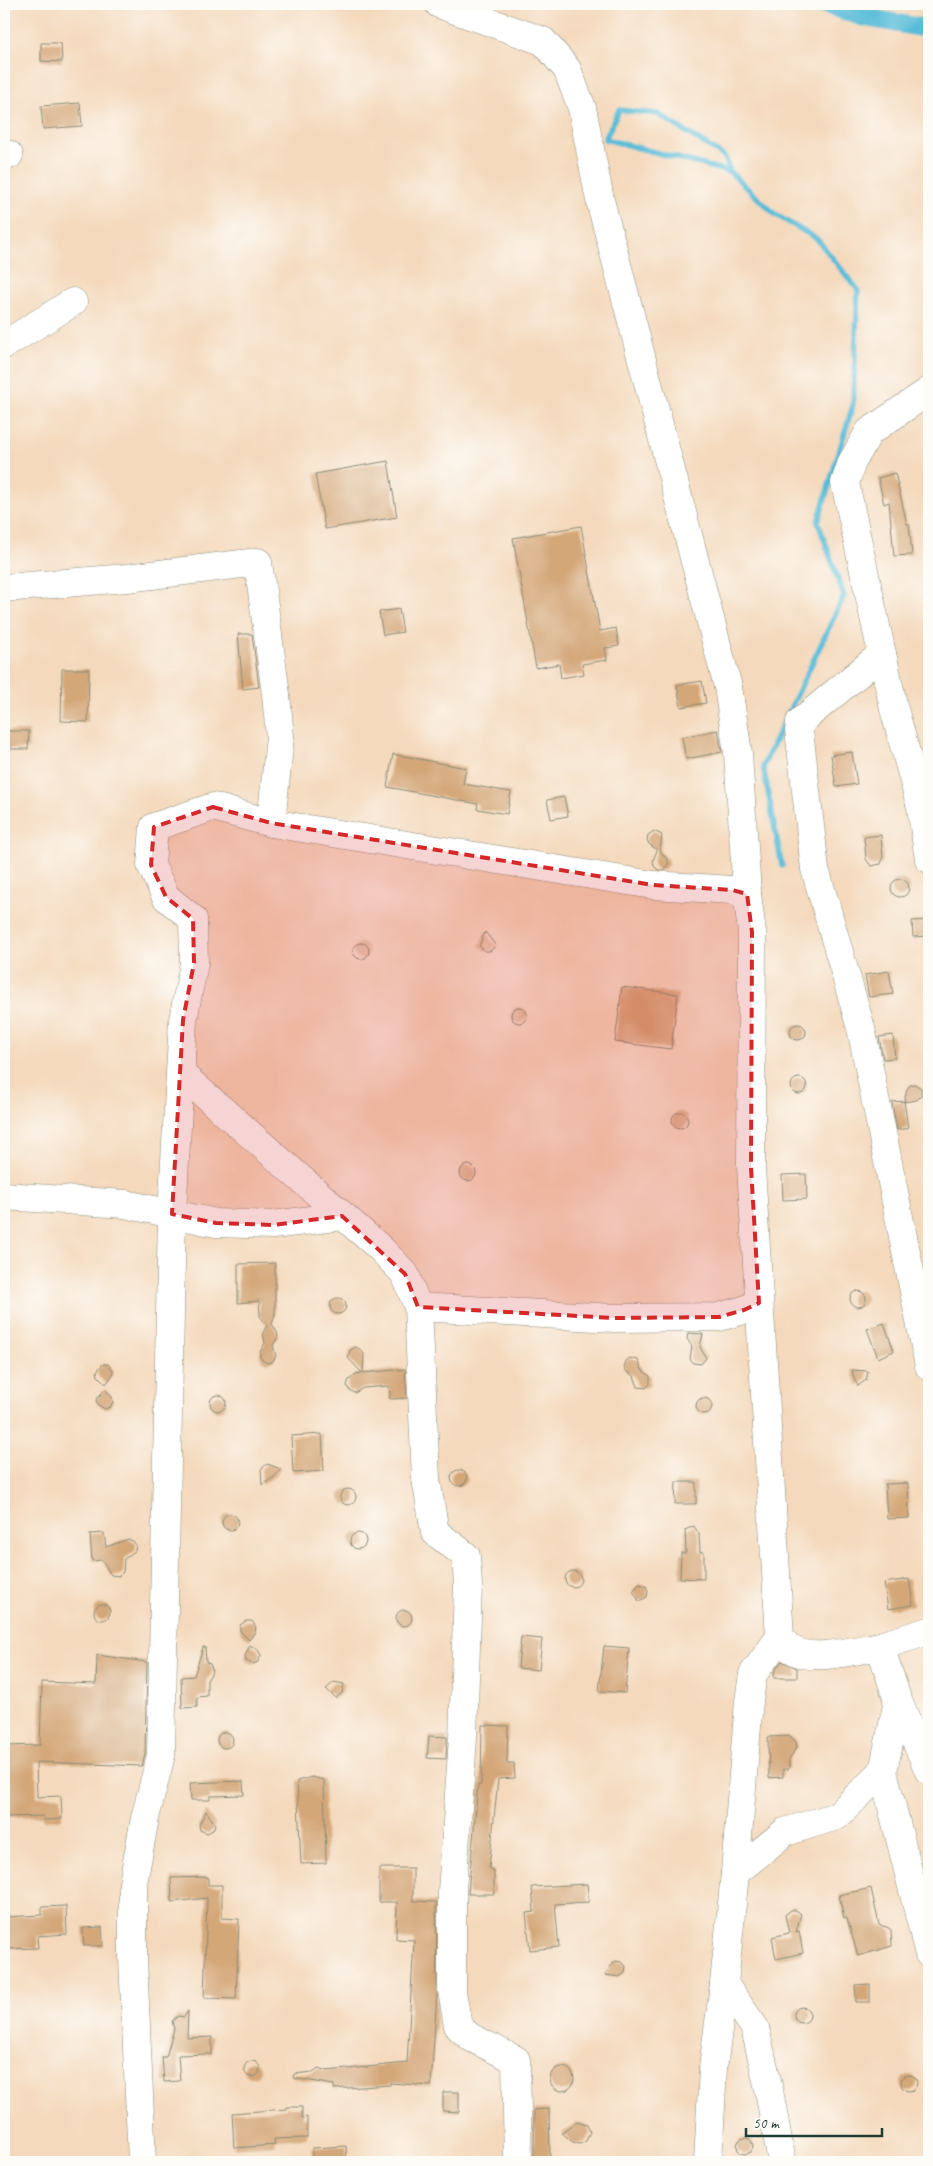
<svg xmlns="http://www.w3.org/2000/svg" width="933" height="2166" font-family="Caveat,sans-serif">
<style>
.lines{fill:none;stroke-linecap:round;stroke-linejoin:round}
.stream{stroke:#59bcd8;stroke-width:5.5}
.canal{stroke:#59bcd8;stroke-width:19}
.building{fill:#d4a779}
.minor-casing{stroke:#8a8b78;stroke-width:29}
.minor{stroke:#fff;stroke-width:28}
.marked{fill:#d62828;fill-opacity:0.2;stroke:#d62828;stroke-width:4;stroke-dasharray:10 6;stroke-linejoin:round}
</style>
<rect width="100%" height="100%" fill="#fdfcf7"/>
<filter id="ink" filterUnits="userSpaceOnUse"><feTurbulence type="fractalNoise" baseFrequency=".02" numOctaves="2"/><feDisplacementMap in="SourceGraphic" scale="10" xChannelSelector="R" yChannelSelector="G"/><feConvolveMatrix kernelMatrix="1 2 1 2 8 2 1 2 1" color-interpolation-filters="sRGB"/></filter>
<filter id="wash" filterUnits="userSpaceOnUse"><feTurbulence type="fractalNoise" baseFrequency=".0096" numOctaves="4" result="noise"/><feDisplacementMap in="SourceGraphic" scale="20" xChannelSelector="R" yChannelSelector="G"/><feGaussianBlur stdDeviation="1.12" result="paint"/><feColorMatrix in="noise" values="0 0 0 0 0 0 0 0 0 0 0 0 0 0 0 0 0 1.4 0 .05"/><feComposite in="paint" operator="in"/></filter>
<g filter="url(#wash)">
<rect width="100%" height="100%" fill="#f4d9bc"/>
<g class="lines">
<polyline class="stream" points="730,172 725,157 658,114 619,110 605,139 730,172 776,215 817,239 858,290 853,405 818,522 844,596 763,766 782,866"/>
<polyline class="canal" points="824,4 863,17 929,29"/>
</g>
<g id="blocks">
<g class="building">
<polygon points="41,43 61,43 62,62 41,61"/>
<polygon points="80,103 82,126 43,129 41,106"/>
<polygon points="388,461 397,517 325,529 315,474"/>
<polygon points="895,473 907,524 909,524 912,555 894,556 889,502 884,504 878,478"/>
<polygon points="581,526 600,631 616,628 619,646 605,648 607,660 582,664 584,674 561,678 559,664 536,668 513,538"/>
<polygon points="399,609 403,632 383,635 379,612"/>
<polygon points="238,634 252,634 259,687 243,689"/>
<polygon points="62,669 89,669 88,722 61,721"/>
<polygon points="702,681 706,703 681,707 677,685"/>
<polygon points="718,730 722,752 686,759 682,737"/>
<polygon points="8,731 29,731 28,749 6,749"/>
<polygon points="852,752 857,784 836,787 831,755"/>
<polygon points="393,754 466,768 463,784 511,792 507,814 477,809 478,804 387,787"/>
<polygon points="564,797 568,816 551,819 547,800"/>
<polygon points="654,831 662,835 660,851 668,860 668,865 663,870 658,870 654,866 653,861 657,850 649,844 647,840 648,835"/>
<polygon points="881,835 883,858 881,864 871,866 866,859 864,837"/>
<circle cx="900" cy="888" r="9"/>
<polygon points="928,920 929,936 913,937 912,921"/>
<polygon points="485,932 496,946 490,951 485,951 479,946"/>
<circle cx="361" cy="951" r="8"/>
<polygon points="889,971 893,994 869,997 865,975"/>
<polygon points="622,987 678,994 671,1049 615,1042"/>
<circle cx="519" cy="1015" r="8"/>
<circle cx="798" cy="1032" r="8"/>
<polygon points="893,1035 895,1058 883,1059 879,1037"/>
<circle cx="799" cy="1086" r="8"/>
<polygon points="915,1084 921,1088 921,1096 917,1100 904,1102 907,1089 910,1085"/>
<polygon points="904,1101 908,1128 897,1130 892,1102"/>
<circle cx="680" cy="1120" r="8"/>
<circle cx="468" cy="1173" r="8"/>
<polygon points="806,1174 807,1199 783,1200 782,1175"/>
<polygon points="275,1263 275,1315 272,1324 277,1332 278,1337 273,1345 276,1356 273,1361 268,1363 263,1361 260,1357 260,1352 265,1343 263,1333 267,1325 260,1316 259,1301 238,1303 238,1264"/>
<circle cx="858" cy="1299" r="8"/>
<circle cx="338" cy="1306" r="8"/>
<polygon points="884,1323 894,1351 878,1358 867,1329"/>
<polygon points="688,1333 703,1334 700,1347 706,1358 701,1364 693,1363 690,1359 692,1346 687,1339"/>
<polygon points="356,1347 361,1350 364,1354 363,1373 405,1369 407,1398 390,1399 389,1386 363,1388 355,1393 349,1390 347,1385 349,1380 356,1374 362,1373 348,1358 350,1350"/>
<polygon points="630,1358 638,1360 642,1370 650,1376 650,1384 646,1388 638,1387 634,1376 627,1372 624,1368 626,1361"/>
<polygon points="103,1364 108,1364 113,1370 112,1376 106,1384 98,1376 97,1371"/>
<polygon points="852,1370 868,1371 866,1380 858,1386 854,1379"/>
<polygon points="105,1389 112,1397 113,1402 110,1407 105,1409 98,1405 96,1400"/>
<circle cx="218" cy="1403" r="8"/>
<circle cx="704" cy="1406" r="8"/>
<polygon points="322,1434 324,1471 293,1473 291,1436"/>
<polygon points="267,1464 281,1469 274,1477 262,1485 261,1469"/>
<circle cx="459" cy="1478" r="8"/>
<polygon points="676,1482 696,1482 696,1504 675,1504"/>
<polygon points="908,1483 909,1518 887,1519 885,1484"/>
<circle cx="348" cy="1497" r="8"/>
<circle cx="230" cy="1522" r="8"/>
<polygon points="694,1526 699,1534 700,1552 704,1552 704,1579 680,1578 681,1553 686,1553 685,1530"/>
<polygon points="104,1533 106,1547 128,1539 133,1541 136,1545 135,1551 124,1559 123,1572 119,1576 111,1575 102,1560 92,1561 90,1534"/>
<circle cx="358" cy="1541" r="8"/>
<circle cx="573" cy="1579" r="8"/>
<polygon points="909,1579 913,1605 888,1609 884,1583"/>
<polygon points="639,1584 646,1586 648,1591 647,1597 639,1601 633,1591"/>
<circle cx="102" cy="1612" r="8"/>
<circle cx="404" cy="1618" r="8"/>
<polygon points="246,1621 252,1621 256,1627 255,1632 249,1640 240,1631 240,1625"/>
<polygon points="521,1637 542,1639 539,1670 518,1668"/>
<polygon points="250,1645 258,1650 261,1655 258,1662 253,1664 246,1661 245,1656"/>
<polygon points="604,1646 629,1648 625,1693 599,1691"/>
<polygon points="203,1647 205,1647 206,1662 210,1664 212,1669 211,1674 207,1680 207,1696 197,1697 197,1707 182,1708 181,1677 194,1676"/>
<polygon points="97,1655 147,1662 145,1753 142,1766 36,1762 37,1797 61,1796 62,1819 43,1820 43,1816 5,1817 4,1746 40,1745 42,1682 96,1684"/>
<polygon points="782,1661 797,1668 797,1678 774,1678 774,1672"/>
<polygon points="334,1682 344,1684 342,1693 336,1698 326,1689"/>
<polygon points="482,1725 508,1726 507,1763 514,1763 515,1778 498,1779 489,1868 494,1871 494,1894 468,1894 478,1785 481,1785"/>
<circle cx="225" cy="1740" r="8"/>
<polygon points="429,1736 447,1737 446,1759 427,1758"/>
<polygon points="790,1736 796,1742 797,1747 789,1759 789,1769 783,1769 783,1777 769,1778 768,1737"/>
<polygon points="312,1777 324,1780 326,1863 301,1864 297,1781"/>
<polygon points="243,1781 244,1795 210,1796 210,1800 191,1800 190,1783"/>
<polygon points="206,1811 215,1824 213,1830 207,1833 200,1830 199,1825"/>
<polygon points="379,1868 413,1868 413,1901 436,1902 437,1993 431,2086 390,2083 390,2085 334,2089 334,2085 293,2078 294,2074 313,2072 318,2068 327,2071 407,2063 414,1940 396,1939 397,1902 379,1902"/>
<polygon points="208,1877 208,1885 222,1885 222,1918 239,1919 236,1999 204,1998 207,1898 172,1902 171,1878"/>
<polygon points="587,1884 589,1902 555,1904 559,1947 530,1950 526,1913 534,1912 532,1887"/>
<polygon points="871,1888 879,1925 887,1927 891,1930 892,1946 858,1956 847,1918 844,1918 839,1895"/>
<polygon points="66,1906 67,1934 37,1936 38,1948 4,1949 4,1917 42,1915 42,1907"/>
<polygon points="791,1910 796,1910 801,1914 796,1932 799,1931 803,1953 776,1959 772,1937 789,1933 785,1915"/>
<polygon points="102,1927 103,1946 84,1946 83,1928"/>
<polygon points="616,1961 621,1962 626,1966 625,1973 619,1977 605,1975 612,1964"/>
<polygon points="870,1984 870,2002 856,2002 855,1985"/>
<circle cx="802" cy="2015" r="8"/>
<polygon points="188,2011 187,2038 212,2037 212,2054 178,2055 180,2081 164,2082 162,2057 166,2057 174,2029 172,2021 178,2016 184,2017"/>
<circle cx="252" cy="2069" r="8"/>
<circle cx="562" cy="2079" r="12"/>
<circle cx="909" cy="2083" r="8"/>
<polygon points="443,2092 459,2092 459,2112 443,2111"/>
<polygon points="286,2107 302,2107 302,2118 307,2117 307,2138 274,2139 275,2145 234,2148 232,2113 286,2109"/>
<polygon points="549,2109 550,2162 534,2162 534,2110"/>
<polygon points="577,2122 587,2125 590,2132 586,2141 580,2144 573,2142 562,2133"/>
<circle cx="745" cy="2146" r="8"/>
<polygon points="346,2146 347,2162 312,2162 312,2148"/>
</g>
</g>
</g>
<g filter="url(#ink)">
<use href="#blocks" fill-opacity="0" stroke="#8a8b78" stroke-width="1"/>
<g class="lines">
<defs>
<g id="minor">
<path d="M 439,4 L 543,41 L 567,69 L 582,108 L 600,200 L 728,687 L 738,753 L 747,894 L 752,932 L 751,1167 L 780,1637 C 783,1641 787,1646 791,1649 C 812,1663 856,1650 880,1646 L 898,1701 L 929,1771"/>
<polyline points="4,153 9,155"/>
<polyline points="4,345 73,302"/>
<polyline points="929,391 869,432 852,462 845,483 894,709 921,807 929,859"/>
<polyline points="4,588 127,578 258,562 276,694 280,737 271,823"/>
<polyline points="882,654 800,722 799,730 815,869 861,1028 929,1366"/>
<polyline points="181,1061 181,1074 380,1248 405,1274 418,1307 426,1479 435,1532 466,1556 468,1585 463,1738 452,1891 452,1991 458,2026 470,2037 516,2060 518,2162"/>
<polyline points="4,1196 125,1204 216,1223 273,1225 342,1216"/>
<polyline points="418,1307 614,1318 719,1317 744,1310 759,1303"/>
<polyline points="880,1646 929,1631"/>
<polyline points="898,1701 883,1771 929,1954"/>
<polyline points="735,1873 785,1832 837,1816 883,1771"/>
<polyline points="724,1984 755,2028 768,2085 782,2162"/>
<polyline points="142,2162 133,1958 133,1883 145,1818 161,1755 172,1214 183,1020 194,963 193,919 166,897 151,865 154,827 213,807 271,823 653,885 732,890 747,894"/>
<polyline points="708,2162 713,2068 724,1984 735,1873 749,1701 753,1674 780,1637"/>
</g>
</defs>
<use href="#minor" class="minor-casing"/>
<use href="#minor" class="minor"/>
</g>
</g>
<path class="marked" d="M 213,807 L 271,823 L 653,885 L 732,890 L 747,894 L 752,932 L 751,1167 L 759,1303 L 744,1310 L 719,1317 L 614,1318 L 418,1307 L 405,1274 L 342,1216 L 273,1225 L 216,1223 L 172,1214 L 183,1020 L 194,963 L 193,919 L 166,897 L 151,865 L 154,827 Z"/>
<rect width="933" height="2166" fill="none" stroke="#fdfcf7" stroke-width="20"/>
<path d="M746 2128v8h136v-8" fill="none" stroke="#1f3d34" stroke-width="2.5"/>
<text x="753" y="2128" font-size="15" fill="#1f3d34" stroke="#fdfcf7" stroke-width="4" paint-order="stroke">50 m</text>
</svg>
